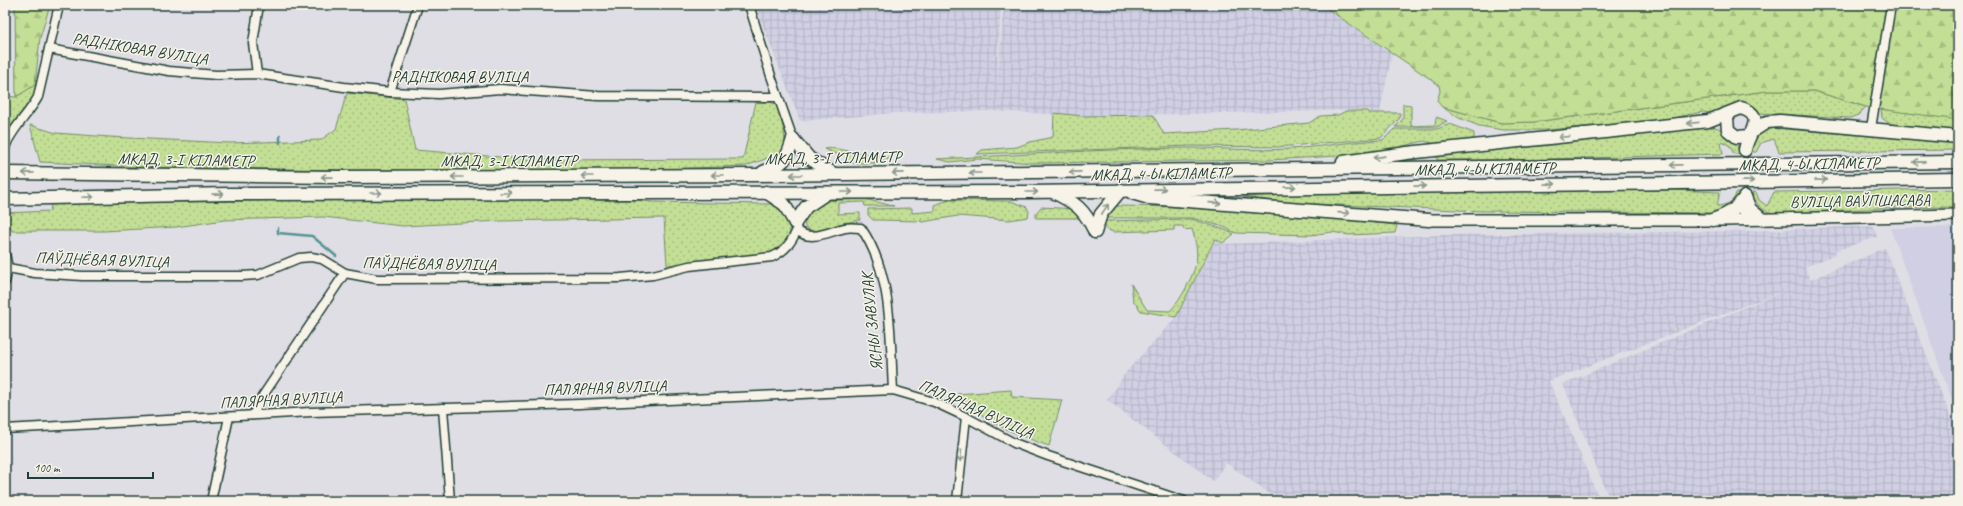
<svg xmlns="http://www.w3.org/2000/svg" width="1963" height="506" font-family="Caveat,sans-serif">
<style>
.built{fill:#d0cfe3}
.industrial{fill:url(#industrial-grid)}
.grass{fill:url(#grass-dots);stroke:#718e64}
.forest{fill:url(#forest-firs);stroke:#718e64}
.lines{fill:none;stroke-linecap:round;stroke-linejoin:round}
.stream{stroke:#579393;stroke-width:2.5}
.minor-casing{stroke:#1f3d34;stroke-width:11}
.major-casing{stroke:#1f3d34;stroke-width:14}
.highway-casing{stroke:#1f3d34;stroke-width:15}
.minor{stroke:#f7f3e8;stroke-width:8}
.major{stroke:#f7f3e8;stroke-width:11}
.highway{stroke:#f7f3e8;stroke-width:12}
.oneway{stroke:#8b988e}
.labels{text-anchor:middle;dominant-baseline:central;stroke-width:3;stroke-linejoin:round;paint-order:stroke}
.street-label{font-size:16px;fill:#1f3d34;stroke:#f7f3e8}
</style>
<defs>
<pattern id="industrial-grid" width="8" height="8" patternUnits="userSpaceOnUse"><rect width="8" height="8" fill="#d0cfe3"/><path d="M0 4h8M4 0v8" fill="none" stroke="#b2b3c3"/></pattern>
<pattern id="grass-dots" width="8" height="8" patternUnits="userSpaceOnUse"><rect width="8" height="8" fill="#c3de95"/><path d="M2 2h.1M6 6h.1" fill="none" stroke="#a7bf81" stroke-width="1.8" stroke-linecap="round"/></pattern>
<pattern id="forest-firs" width="22" height="20" patternUnits="userSpaceOnUse"><rect width="22" height="20" fill="#c3de95"/><path d="M5 1l3.5 6h-7zM16 11l3.5 6h-7z" fill="#a7bf81"/></pattern>
</defs>
<rect width="100%" height="100%" fill="#e0dee5"/>
<filter id="ink" filterUnits="userSpaceOnUse"><feTurbulence type="fractalNoise" baseFrequency=".025" numOctaves="2"/><feDisplacementMap in="SourceGraphic" scale="8" xChannelSelector="R" yChannelSelector="G"/><feConvolveMatrix kernelMatrix="1 2 1 2 8 2 1 2 1" color-interpolation-filters="sRGB"/></filter>
<g filter="url(#ink)">
<polygon class="built" points="1958,227 1958,417 1890,228"/>
<g class="industrial">
<polygon points="755,5 1001,5 996,92 1004,5 1322,5 1392,54 1380,112 1369,112 1369,110 1083,116 991,111 989,92 991,111 897,113 800,121"/>
<polygon points="1873,226 1877,237 1835,251 1836,254 1805,267 1810,280 1885,248 1953,423 1958,421 1958,501 1610,501 1563,384 1791,288 1549,381 1600,501 1280,501 1226,463 1213,481 1107,400 1127,371 1176,317 1215,241 1222,244 1439,235 1740,231"/>
</g>
<g class="grass">
<polygon points="36,84 34,96 5,138 5,96 16,97"/>
<polygon points="1767,91 1814,91 1866,107 1858,115 1850,118 1760,113 1748,106 1718,114 1703,112 1656,121 1545,130 1503,130 1479,126 1459,118 1442,107 1501,123 1534,122"/>
<path d="M 347,93 L 404,99 L 415,150 L 536,160 L 743,159 L 756,102 L 770,102 L 777,105 C 781,121 789,137 782,153 L 746,166 L 639,170 L 357,170 L 139,167 L 40,162 L 30,125 L 56,133 L 110,137 L 230,143 L 321,140 L 336,129 Z"/>
<polygon points="1403,104 1411,105 1411,126 1435,125 1436,117 1447,121 1437,127 1395,127 1403,119"/>
<polygon points="1881,109 1958,119 1958,131 1890,124 1882,118"/>
<polygon points="1346,111 1368,111 1369,113 1400,113 1400,118 1381,138 1278,147 1190,146 977,154 982,150 1017,147 1030,142 1053,137 1054,113 1083,116 1153,115 1164,134 1236,130 1309,123 1320,116 1338,115"/>
<path d="M 1450,124 L 1474,133 L 1474,139 L 1440,145 L 1424,141 L 1403,146 L 1394,151 L 1387,153 L 1270,160 L 1033,163 L 977,159 L 950,162 L 937,159 C 1020,155 1103,149 1186,148 C 1221,148 1255,151 1289,149 C 1321,147 1352,141 1383,140 L 1394,129 L 1437,129 Z"/>
<path d="M 1705,126 C 1723,126 1737,136 1739,154 L 1734,154 L 1729,145 L 1721,142 L 1723,154 L 1516,160 L 1437,160 L 1436,155 L 1541,146 Z"/>
<path d="M 1773,128 L 1958,143 L 1958,150 L 1779,152 L 1774,139 L 1761,143 L 1756,152 L 1752,152 C 1754,138 1760,132 1773,128 Z"/>
<polygon points="831,148 892,158 875,163 846,163 846,153 836,154 824,149"/>
<path d="M 1958,189 L 1958,207 L 1882,208 L 1777,214 C 1763,212 1756,205 1752,192 L 1756,192 L 1759,200 L 1767,206 L 1774,192 Z"/>
<path d="M 1672,190 L 1720,192 L 1717,206 C 1726,205 1734,203 1736,193 L 1740,193 C 1738,206 1726,208 1715,213 L 1481,211 L 1292,203 L 1243,197 L 1332,193 Z"/>
<polygon points="864,199 894,206 865,206 864,202 838,203 838,214 860,213 860,220 839,224 820,232 814,232 805,227 804,217 823,201"/>
<path d="M 309,200 L 636,200 L 652,202 L 769,204 C 778,206 781,209 785,217 C 799,240 781,250 761,255 L 667,265 L 664,218 L 500,221 L 403,226 L 323,217 L 224,220 L 176,227 L 104,231 L 12,231 L 5,213 L 50,211 L 51,204 Z"/>
<polygon points="948,200 1011,201 1027,207 1029,212 1028,217 1009,220 958,216 922,222 920,221 922,218 919,221 879,220 873,220 868,215 868,209 912,208 912,213 935,211 935,205"/>
<polygon points="1118,206 1184,207 1255,211 1397,225 1395,233 1349,235 1332,232 1311,235 1236,233 1221,226 1192,218 1104,218 1113,207"/>
<polygon points="1041,207 1076,209 1086,218 1036,218 1036,213"/>
<path d="M 1191,219 L 1220,228 L 1234,234 L 1223,243 L 1215,239 L 1176,317 L 1141,311 L 1133,300 L 1131,284 L 1147,310 L 1170,311 C 1177,304 1181,297 1186,288 C 1198,264 1200,256 1192,229 L 1184,230 L 1183,226 L 1174,226 L 1174,230 L 1113,232 L 1106,229 L 1104,221 Z"/>
<path d="M 1011,390 L 1012,397 L 1062,400 L 1049,446 C 1012,433 986,423 957,394 Z"/>
</g>
<g class="forest">
<polygon points="15,5 50,5 40,38 35,85 16,97"/>
<polygon points="1322,5 1958,5 1958,120 1866,107 1814,91 1767,91 1534,122 1501,123 1442,107 1437,101 1440,91 1439,85"/>
</g>
<g class="lines">
<g class="stream">
<polyline points="280,136 280,143"/>
<polyline points="278,228 278,233 312,236 336,256"/>
</g>
<defs>
<g id="minor">
<polyline points="749,5 771,76 793,139"/>
<polyline points="49,49 169,71 216,75 257,74 344,87 390,92 439,94 500,89 598,96 778,97"/>
<polyline points="257,74 253,43 259,5"/>
<polyline points="390,92 418,5"/>
<polyline points="1871,128 1891,5"/>
<path d="M 5,148 C 9,132 29,114 38,97 L 59,5"/>
<path d="M 797,230 C 810,243 830,231 845,228 C 850,227 856,228 861,228 C 893,274 890,335 893,390"/>
<polyline points="5,254 8,268 5,282"/>
<path d="M 8,268 L 35,273 L 82,276 L 242,276 L 258,275 L 299,258 L 311,257 L 322,259 L 345,273 L 377,279 L 620,278 L 653,275 L 689,266 L 772,257 C 785,251 791,243 797,230"/>
<polyline points="443,408 450,501"/>
<polyline points="253,415 260,400 345,273"/>
<polyline points="5,429 311,412 579,404 893,390 934,402 966,417 1014,443 1048,456 1184,501"/>
<polyline points="211,501 229,417"/>
<polyline points="957,501 966,417"/>
</g>
<polyline id="major" points="1429,220 1723,220 1958,215"/>
<g id="highway">
<polyline points="1730,113 1727,118 1728,130 1737,137 1749,136"/>
<polyline points="1753,131 1767,122 1780,121 1958,137"/>
<polyline points="793,139 809,158 834,174"/>
<path d="M 1343,162 L 1407,153 L 1708,121 L 1741,108 C 1768,116 1747,134 1745,150"/>
<path d="M 763,172 C 784,164 787,160 793,139"/>
<polyline points="5,173 339,177 756,175 1958,162"/>
<polyline points="766,192 784,204 795,223"/>
<path d="M 1053,192 C 1076,203 1084,209 1095,232"/>
<polyline points="1132,193 1149,198 1429,220"/>
<polyline points="1745,197 1750,209 1762,219"/>
<polyline points="5,199 228,194 1030,192 1958,179"/>
<polyline points="1745,200 1745,219"/>
<path d="M 1712,220 C 1727,215 1736,210 1745,197"/>
<polyline points="795,223 806,207 827,193"/>
<polyline points="1095,232 1101,214 1121,190"/>
</g>
</defs>
<use href="#minor" class="minor-casing"/>
<use href="#major" class="major-casing"/>
<use href="#highway" class="highway-casing"/>
<use href="#minor" class="minor"/>
<use href="#major" class="major"/>
<use href="#highway" class="highway"/>
</g>
<defs><path id="oneway-shaft" d="M-6 0H5M1.5-3L5.5 0L1.5 3" fill="none" stroke-width="1.6" stroke-linecap="round" stroke-linejoin="round"/></defs>
<g class="oneway">
<use href="#oneway-shaft" transform="translate(1693 123) rotate(174)"/>
<use href="#oneway-shaft" transform="translate(1564 137) rotate(174)"/>
<use href="#oneway-shaft" transform="translate(1379 157) rotate(172)"/>
<use href="#oneway-shaft" transform="translate(1919 162) rotate(179)"/>
<use href="#oneway-shaft" transform="translate(1676 165) rotate(179)"/>
<use href="#oneway-shaft" transform="translate(1075 172) rotate(179)"/>
<use href="#oneway-shaft" transform="translate(28 173) rotate(179)"/>
<use href="#oneway-shaft" transform="translate(898 173) rotate(179)"/>
<use href="#oneway-shaft" transform="translate(975 173) rotate(180)"/>
<use href="#oneway-shaft" transform="translate(717 175) rotate(180)"/>
<use href="#oneway-shaft" transform="translate(796 175) rotate(180)"/>
<use href="#oneway-shaft" transform="translate(587 176) rotate(180)"/>
<use href="#oneway-shaft" transform="translate(327 177) rotate(-179)"/>
<use href="#oneway-shaft" transform="translate(457 177) rotate(180)"/>
<use href="#oneway-shaft" transform="translate(1821 180) rotate(-1)"/>
<use href="#oneway-shaft" transform="translate(1748 181) rotate(-1)"/>
<use href="#oneway-shaft" transform="translate(1550 184) rotate(-1)"/>
<use href="#oneway-shaft" transform="translate(1420 186) rotate(-1)"/>
<use href="#oneway-shaft" transform="translate(1290 187) rotate(-1)"/>
<use href="#oneway-shaft" transform="translate(1160 189) rotate(-1)"/>
<use href="#oneway-shaft" transform="translate(847 192)"/>
<use href="#oneway-shaft" transform="translate(1032 192)"/>
<use href="#oneway-shaft" transform="translate(376 193)"/>
<use href="#oneway-shaft" transform="translate(506 193)"/>
<use href="#oneway-shaft" transform="translate(218 194) rotate(-1)"/>
<use href="#oneway-shaft" transform="translate(88 197) rotate(-2)"/>
<use href="#oneway-shaft" transform="translate(1215 203) rotate(4)"/>
<use href="#oneway-shaft" transform="translate(1105 209) rotate(-56)"/>
<use href="#oneway-shaft" transform="translate(1344 213) rotate(4)"/>
<use href="#oneway-shaft" transform="translate(961 456) rotate(95)"/>
</g>
</g>
<g class="labels">
<g class="street-label">
<text transform="translate(140 49) rotate(9)">РАДНІКОВАЯ ВУЛІЦА</text>
<text x="460" y="77">РАДНІКОВАЯ ВУЛІЦА</text>
<text transform="translate(833 158) rotate(-1)">МКАД, 3-І КІЛАМЕТР</text>
<text transform="translate(186 160) rotate(1)">МКАД, 3-І КІЛАМЕТР</text>
<text x="509" y="161">МКАД, 3-І КІЛАМЕТР</text>
<text transform="translate(1809 164) rotate(-1)">МКАД, 4-Ы КІЛАМЕТР</text>
<text transform="translate(1485 169) rotate(-1)">МКАД, 4-Ы КІЛАМЕТР</text>
<text transform="translate(1161 174) rotate(-1)">МКАД, 4-Ы КІЛАМЕТР</text>
<text transform="translate(1860 201) rotate(-1)">ВУЛІЦА ВАЎПШАСАВА</text>
<text transform="translate(102 260) rotate(2)">ПАЎДНЁВАЯ ВУЛІЦА</text>
<text transform="translate(429 264) rotate(1)">ПАЎДНЁВАЯ ВУЛІЦА</text>
<text transform="translate(872 322) rotate(-96)">ЯСНЫ ЗАВУЛАК</text>
<text transform="translate(605 388) rotate(-2)">ПАЛЯРНАЯ ВУЛІЦА</text>
<text transform="translate(281 400) rotate(-3)">ПАЛЯРНАЯ ВУЛІЦА</text>
<text transform="translate(976 409) rotate(24)">ПАЛЯРНАЯ ВУЛІЦА</text>
</g>
</g>
<rect width="1963" height="506" fill="none" stroke="#f7f3e8" stroke-width="20"/>
<rect x="10" y="10" width="1943" height="486" fill="none" stroke="#1f3d34" stroke-width="1.5" filter="url(#ink)"/>
<path d="M28 472v6h125v-6" fill="none" stroke="#1f3d34" stroke-width="2"/>
<text x="34" y="472" font-size="12" fill="#1f3d34" stroke="#f7f3e8" stroke-width="3" paint-order="stroke">100 m</text>
</svg>
